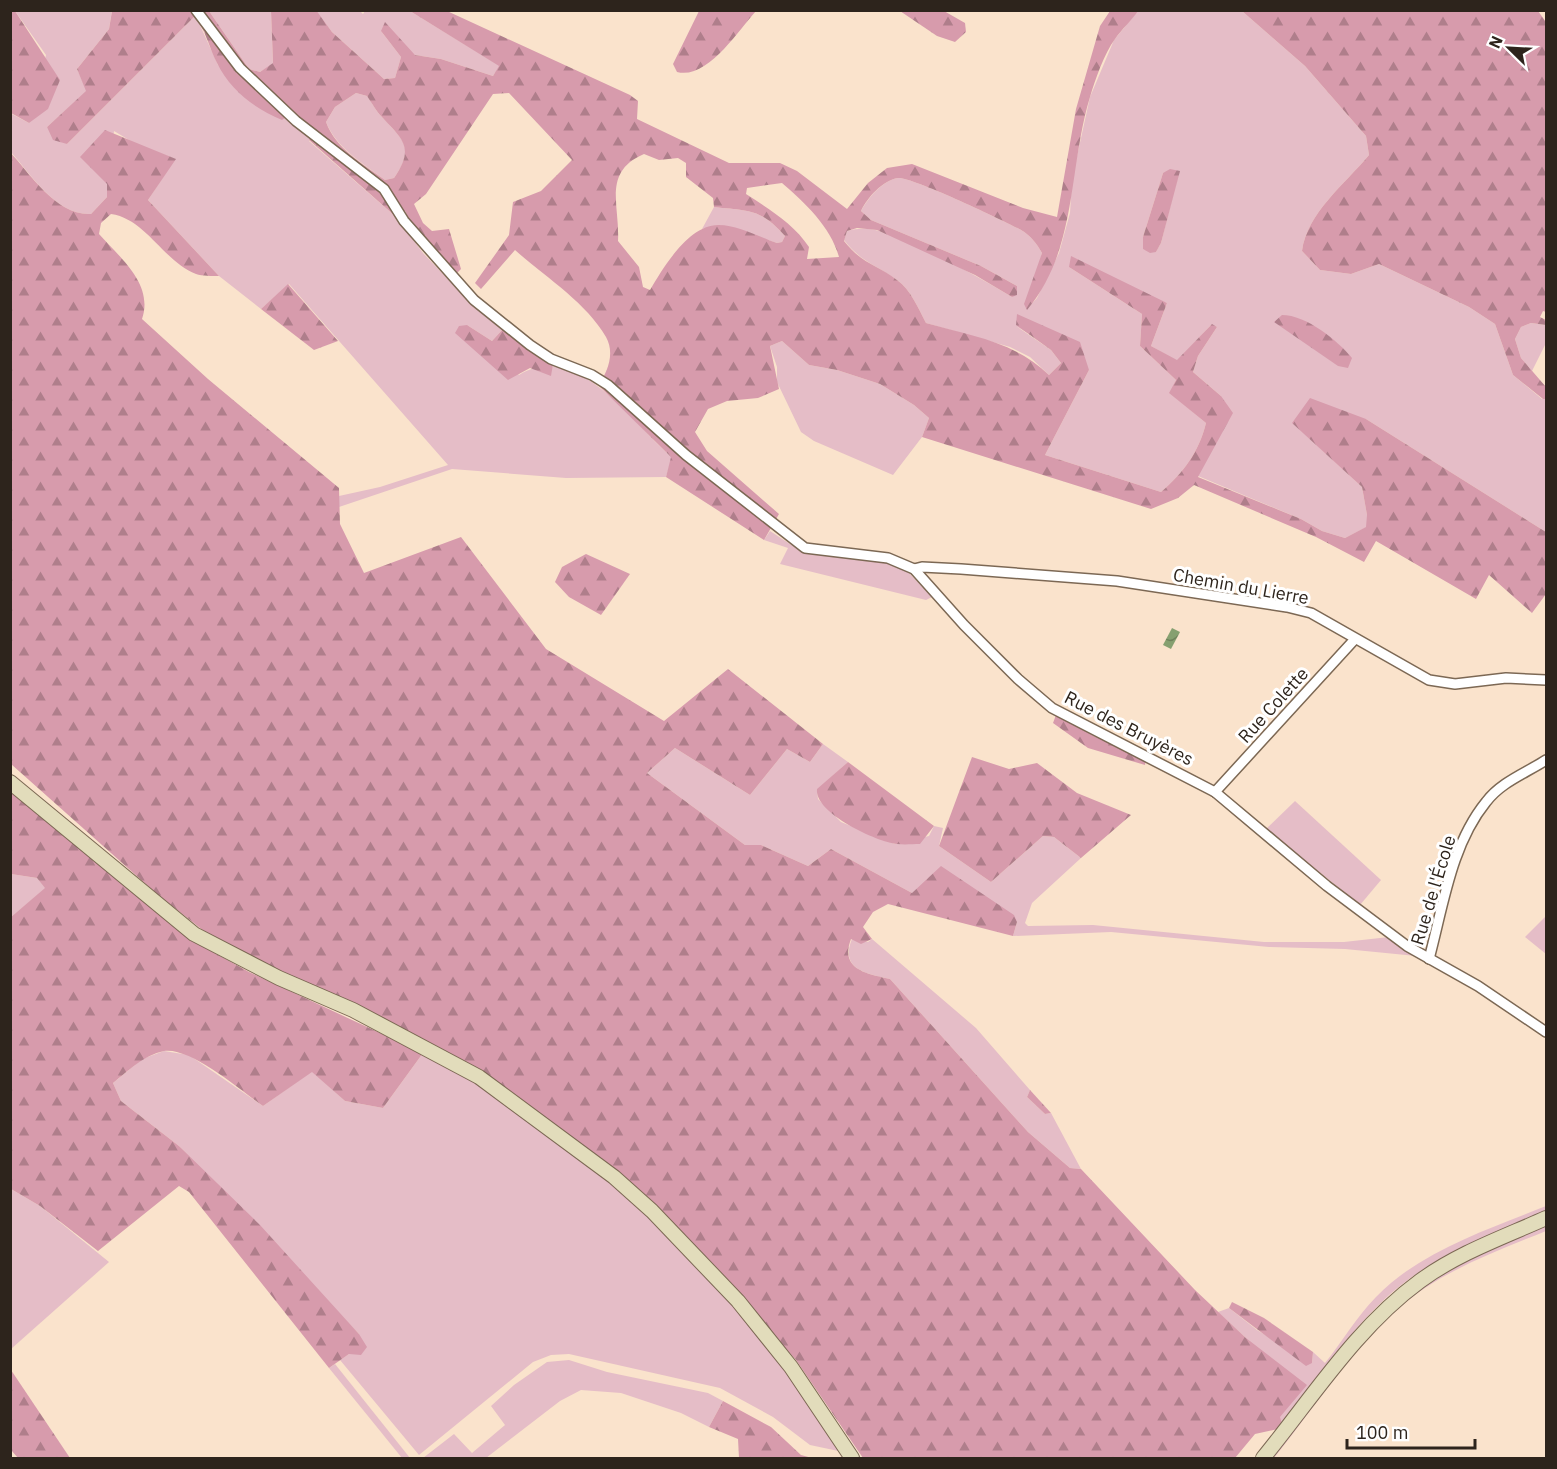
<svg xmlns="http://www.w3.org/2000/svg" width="1557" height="1469" font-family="'IBM Plex Sans',sans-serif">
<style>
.green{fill:#e5bdc7;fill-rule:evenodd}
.forest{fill:url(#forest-firs);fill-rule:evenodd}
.water{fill:url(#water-waves)}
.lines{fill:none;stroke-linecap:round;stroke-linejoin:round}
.street-casing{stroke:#7c6854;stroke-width:12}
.secondary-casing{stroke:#7c6854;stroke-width:16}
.street{stroke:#fff;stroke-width:9}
.secondary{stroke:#e2dcbb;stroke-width:14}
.labels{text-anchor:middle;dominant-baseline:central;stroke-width:6;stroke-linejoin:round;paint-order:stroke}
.street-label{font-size:18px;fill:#2d241c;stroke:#fff}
</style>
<defs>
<pattern id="forest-firs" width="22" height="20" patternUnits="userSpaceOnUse" patternTransform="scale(1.5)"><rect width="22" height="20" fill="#d79bac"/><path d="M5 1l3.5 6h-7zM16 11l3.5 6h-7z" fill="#af7e8b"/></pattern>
<pattern id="water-waves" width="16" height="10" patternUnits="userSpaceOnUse" patternTransform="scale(1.5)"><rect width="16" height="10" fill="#86a070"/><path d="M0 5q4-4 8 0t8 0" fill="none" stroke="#6e825b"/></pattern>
</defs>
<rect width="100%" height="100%" fill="#fae3cc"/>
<g class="green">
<path d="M 112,10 L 109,29 L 77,69 L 87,91 L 47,127 L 67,144 L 194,17 L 199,23 L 218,65 L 293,111 L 313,131 L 309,141 L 396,217 L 423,253 L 463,295 L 503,329 L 492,341 L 467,325 L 519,375 C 577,338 632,424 672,457 L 666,477 L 566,478 L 452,469 L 339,507 L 339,496 L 380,487 L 448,465 L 289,284 L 261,309 L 219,276 L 148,200 L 175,159 L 134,143 L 114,131 L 107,197 L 91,214 C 57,216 31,175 11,152 L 10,113 L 29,123 L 46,55 L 15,11 Z"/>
<polygon points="209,11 271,11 273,64 260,72 249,69"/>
<polygon points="316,11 360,11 363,14 365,11 410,11 500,66 493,76 441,59 415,55 381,31 401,57 395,78 384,79 332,32"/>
<path d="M 1138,11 L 1242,11 L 1305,66 L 1366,136 L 1369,155 C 1345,184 1307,213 1302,251 L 1320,270 L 1351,274 L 1379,264 L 1469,307 L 1495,324 L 1513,375 L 1542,399 L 1546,399 L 1546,532 L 1366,419 L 1293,423 L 1362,487 L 1367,515 L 1367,527 L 1345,538 L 1322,531 L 1301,519 L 1198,476 L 1221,396 L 1193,372 L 1198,356 L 1217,327 L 1211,325 L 1177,361 L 1151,346 L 1167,303 L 1069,267 L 1142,314 L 1140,346 L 1176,380 L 1170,393 L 1206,423 C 1199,452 1183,473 1161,492 L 1045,455 L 1089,370 L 1016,326 L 1051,350 L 1061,363 L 1049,375 L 1030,357 L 1010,347 L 926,323 C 918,308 911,290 897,280 C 875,264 862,263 844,240 L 847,231 C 857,228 869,228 879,231 C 925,247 970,272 1012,297 L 1017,286 L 981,266 L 871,220 L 861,211 C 868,198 883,180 898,178 C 910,176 1005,221 1021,230 C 1030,235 1037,244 1042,253 L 1027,309 L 1037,298 L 1059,253 L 1070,213 L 1072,179 L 1090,97 L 1114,40 ZM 1179,171 L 1161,243 L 1156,252 L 1143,249 L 1143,237 L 1163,173 Z"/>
<path d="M 356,93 L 367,96 C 372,102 375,110 381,116 C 403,140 416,147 394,178 L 385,180 C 363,163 337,149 326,122 L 335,107 Z"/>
<path d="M 714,207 C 749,211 760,208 785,236 L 782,242 L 777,243 L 719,225 L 702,229 Z"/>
<polygon points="1531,323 1546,325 1546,343 1532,371 1521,358 1515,339 1521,327"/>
<polygon points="782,341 809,365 837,370 880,384 914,405 929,418 922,437 893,475 814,441 801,432 777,382 777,367 770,346"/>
<polygon points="770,531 793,546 814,554 891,563 908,572 932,597 926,600 780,564 788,548 764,540"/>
<polygon points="823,744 848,762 817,790 818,799 841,822 895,844 929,836 934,826 943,828 939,846 991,882 1043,836 1054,837 1081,858 1032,903 1025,923 1028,926 1093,925 1264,942 1344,942 1389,937 1416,956 1345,949 1269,947 1111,932 1013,936 1017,922 912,893 831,849 808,866 761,845 745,845 647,773 675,748 750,795 787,749 810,762"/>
<polygon points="1295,801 1381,880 1360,905 1266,829"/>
<polygon points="11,874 37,878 46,888 11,917"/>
<polygon points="1546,916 1546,954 1525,937"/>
<path d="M 852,939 L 868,942 L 872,939 L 976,1028 L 1030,1090 L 1027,1097 L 1045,1114 L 1051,1113 L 1081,1169 L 1070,1168 L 1028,1132 L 890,979 C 868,974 839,970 852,939 Z"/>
<polygon points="164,1051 189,1055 263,1106 312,1071 345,1101 383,1108 423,1053 491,1089 602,1173 647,1212 756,1331 796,1380 843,1452 810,1445 773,1417 720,1388 569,1354 551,1355 533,1362 419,1455 340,1360 349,1354 359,1334 179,1146 121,1101 113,1083 142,1059"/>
<polygon points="11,1189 40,1206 109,1262 11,1349"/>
<path d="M 1546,1206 L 1546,1213 C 1500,1232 1450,1249 1409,1279 C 1358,1316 1321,1375 1282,1424 L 1246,1338 L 1218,1312 L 1229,1308 L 1257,1330 L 1312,1363 L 1313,1352 L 1325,1363 C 1342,1342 1357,1316 1376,1297 C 1420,1251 1489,1229 1546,1206 Z"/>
<path d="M 1546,1222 L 1546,1231 C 1497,1251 1441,1271 1400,1307 C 1353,1348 1313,1409 1274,1458 L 1268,1458 L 1347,1357 L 1428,1278 Z"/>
<polygon points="569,1360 607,1372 708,1393 723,1401 709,1427 681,1413 621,1393 581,1390 560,1401 486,1458 423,1458 454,1434 472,1453 505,1425 491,1406 514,1385 547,1362"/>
<polygon points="335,1364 410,1458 402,1458 329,1368"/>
</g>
<g class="forest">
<path d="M 316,10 L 332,32 L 384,79 L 395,78 L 401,57 L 381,31 L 385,22 L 415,55 L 441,59 L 493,76 L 499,66 L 410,11 L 447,11 L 630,95 L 638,101 L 637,119 L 729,163 L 780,163 L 797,171 L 847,209 L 868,183 L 887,168 L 912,164 L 1023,208 L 1057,217 L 1076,109 L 1100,26 L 1110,11 L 1138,11 C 1132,20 1122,29 1115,39 C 1104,54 1095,80 1090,97 C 1068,169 1078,249 1027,310 L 1024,304 L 1042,253 C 1037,244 1030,235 1021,230 C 1005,221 910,176 898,178 C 883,180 867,198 861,211 L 871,220 L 981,266 L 1017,286 L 1017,295 L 1012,297 L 975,275 L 877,230 L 857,228 L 847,231 L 844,241 C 862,264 876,264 897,280 C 911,290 918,308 926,323 C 971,336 1014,341 1049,375 L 1061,363 L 1051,350 L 1016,325 L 1017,314 L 1080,342 L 1089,370 L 1045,455 L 1161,492 C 1183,473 1199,452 1206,423 L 1169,393 L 1176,380 L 1140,346 L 1142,314 L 1069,267 L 1071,256 L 1167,303 L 1151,346 L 1177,360 L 1212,324 L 1217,327 L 1198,356 L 1193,372 L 1221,396 L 1233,413 L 1198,477 L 1301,519 L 1322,531 L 1345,538 L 1366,527 L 1367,515 L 1362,487 L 1292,423 L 1310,398 L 1366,419 L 1546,532 L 1546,594 L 1532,613 L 1489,575 L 1476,599 L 1376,541 L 1364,562 L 1316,537 L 1194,485 L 1178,498 L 1151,509 L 922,437 L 929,418 L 914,405 L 880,384 L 837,370 L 809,365 L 782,341 L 770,346 L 779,389 L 758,398 L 727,401 L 708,409 L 695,432 L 707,451 L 779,514 L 764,540 L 666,477 L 671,457 L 598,385 C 608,372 615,353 606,337 C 586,302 545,277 515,250 L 481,289 L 475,283 L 509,235 L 513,202 L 541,191 L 572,160 L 509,93 L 493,94 L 426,194 L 414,204 L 423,223 L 432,231 L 449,229 L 461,269 L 456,274 L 415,232 L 405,211 L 396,217 L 309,140 L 313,131 L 293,112 L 282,120 C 255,109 230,90 217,63 C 209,48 206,29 194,17 L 67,144 L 53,140 L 47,127 L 86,91 L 77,69 L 109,29 L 112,11 L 209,11 L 249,69 L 260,72 L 273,63 L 271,11 ZM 356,93 L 367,96 C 372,103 376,111 381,116 C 403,140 415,147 394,178 L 385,180 C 362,163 336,149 326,122 L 335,107 ZM 644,154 L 659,160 L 678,158 L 686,163 L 686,177 L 713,198 L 714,207 C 749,211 760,208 785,236 L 782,242 L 777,243 C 760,237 737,225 719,225 C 689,224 663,268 650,290 L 643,287 L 639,267 L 618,241 C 620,205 602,172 644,154 ZM 782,183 C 805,203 831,227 839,257 L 807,259 L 809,247 C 794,224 769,209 746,194 L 747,188 Z"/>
<polygon points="10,11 15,11 60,80 48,109 29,123 11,113"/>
<path d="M 699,11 L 756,11 C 738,31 707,80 677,72 L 673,64 Z"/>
<polygon points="900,11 944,11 965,23 966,32 955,42 937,36"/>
<path d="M 1242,11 L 1538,11 L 1546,22 L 1546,312 L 1543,311 L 1540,317 L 1546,320 L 1546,325 L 1531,323 L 1521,327 L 1515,339 L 1521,358 L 1546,387 L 1546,399 L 1543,399 L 1513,375 L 1495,324 L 1469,307 L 1379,264 L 1351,274 L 1320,270 L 1302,251 C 1307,213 1345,184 1369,155 L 1366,136 L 1305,66 Z"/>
<path d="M 105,130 L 176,159 L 148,200 L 219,276 C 212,276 202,276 196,274 C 163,261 146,219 111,214 L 101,223 L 99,234 C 120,258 154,284 142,319 L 208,379 L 339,488 L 340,524 L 364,573 L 461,537 L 546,649 L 664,721 L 728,669 L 823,744 L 810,762 L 787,749 L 750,795 L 675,748 L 647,773 L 745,845 L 761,845 L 808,866 L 831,849 L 912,893 L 941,866 L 1014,915 L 1017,922 L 1013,936 L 888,904 L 873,912 L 863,927 L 872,939 L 861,944 L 851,939 C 839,970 868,974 890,979 L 1028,1132 L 1070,1168 L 1081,1169 L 1195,1290 L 1246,1338 L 1307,1385 L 1280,1417 L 1282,1424 L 1278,1429 L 1255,1434 L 1235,1458 L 863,1458 L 796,1360 L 663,1212 L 601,1159 L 491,1079 L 209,935 L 157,894 L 11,764 L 10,152 C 31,175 57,216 91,214 L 107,197 L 107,184 L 80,157 Z"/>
<polygon points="1170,169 1180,171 1161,243 1156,252 1150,253 1143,249 1143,237 1163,173"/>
<polygon points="288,284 338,341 314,350 261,309"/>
<path d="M 1282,315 C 1306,315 1337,340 1352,358 L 1348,368 L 1338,366 L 1274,322 Z"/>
<polygon points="467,325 492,341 503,329 553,364 551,376 530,368 508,380 455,333 459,326"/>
<polygon points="586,554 630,574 601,615 569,597 555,582 562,567"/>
<polygon points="1056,715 1094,736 1146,758 1145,765 1088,748 1053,723"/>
<polygon points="972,757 1009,769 1037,763 1077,793 1131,815 1081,858 1054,837 1043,836 991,882 939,846"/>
<path d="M 848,762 L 934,826 L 920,844 C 913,844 905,845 897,844 C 877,842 814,813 817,789 Z"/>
<path d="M 10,789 L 193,941 L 249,972 L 423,1053 L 383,1108 L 345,1101 L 312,1072 L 263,1106 C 240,1090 191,1047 164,1051 C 144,1055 128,1071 113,1083 L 121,1101 L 179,1146 L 260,1225 L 359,1334 L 367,1347 L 361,1355 L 349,1354 L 329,1368 L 189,1192 L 179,1186 L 98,1251 L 40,1206 L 11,1189 L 11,917 L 45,888 L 37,878 L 11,874 Z"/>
<polygon points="1030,1090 1051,1113 1045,1114 1027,1097"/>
<polygon points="1232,1302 1264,1318 1313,1352 1312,1363 1306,1366 1229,1308"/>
<polygon points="11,1370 70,1458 18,1458 11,1450"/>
<polygon points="723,1401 771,1427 801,1455 812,1458 739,1458 738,1439 709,1427"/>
</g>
<polygon class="water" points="1172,628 1180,632 1171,649 1163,645"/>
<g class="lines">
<defs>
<g id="street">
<polyline points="196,10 240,68 296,121 384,189 404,221 474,300 530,345 551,359 592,375 608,385 686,455 805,548 888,558 914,569 964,625 1018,679 1052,708 1215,792 1327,886 1407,946 1478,986 1546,1032"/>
<polyline points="914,569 922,567 961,569 1117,581 1287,607 1311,613 1429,680 1455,684 1506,678 1546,680"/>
<polyline points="1215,792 1355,639"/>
<path d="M 1429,959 C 1443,907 1451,845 1486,802 C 1501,782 1526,773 1546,760"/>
</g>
<g id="secondary">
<polyline points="10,782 194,934 279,978 353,1010 479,1077 614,1177 652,1211 738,1301 791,1367 852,1458"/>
<path d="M 1263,1458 C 1312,1398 1357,1327 1420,1281 C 1458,1253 1504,1237 1546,1218"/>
</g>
</defs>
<use href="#street" class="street-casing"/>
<use href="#secondary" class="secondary-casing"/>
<use href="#street" class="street"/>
<use href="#secondary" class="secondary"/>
</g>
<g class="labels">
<g class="street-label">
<text transform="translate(1241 586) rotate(10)">Chemin du Lierre</text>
<text transform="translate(1273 705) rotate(-48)">Rue Colette</text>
<text transform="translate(1129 728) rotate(27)">Rue des Bruyères</text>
<text transform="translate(1433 890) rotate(-73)">Rue de l'École</text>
</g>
</g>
<rect width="1557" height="1469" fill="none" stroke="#2d241c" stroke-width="24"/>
<g transform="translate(1509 48) rotate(294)" stroke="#ffffff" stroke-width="4.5" paint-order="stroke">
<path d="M0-4.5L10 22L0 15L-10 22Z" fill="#2d241c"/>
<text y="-9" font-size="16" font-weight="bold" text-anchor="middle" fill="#2d241c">N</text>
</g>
<path d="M1347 1439v9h128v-9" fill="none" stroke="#2d241c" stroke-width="3"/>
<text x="1356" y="1439" font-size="18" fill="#2d241c" stroke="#ffffff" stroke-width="4.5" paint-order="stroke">100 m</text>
</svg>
